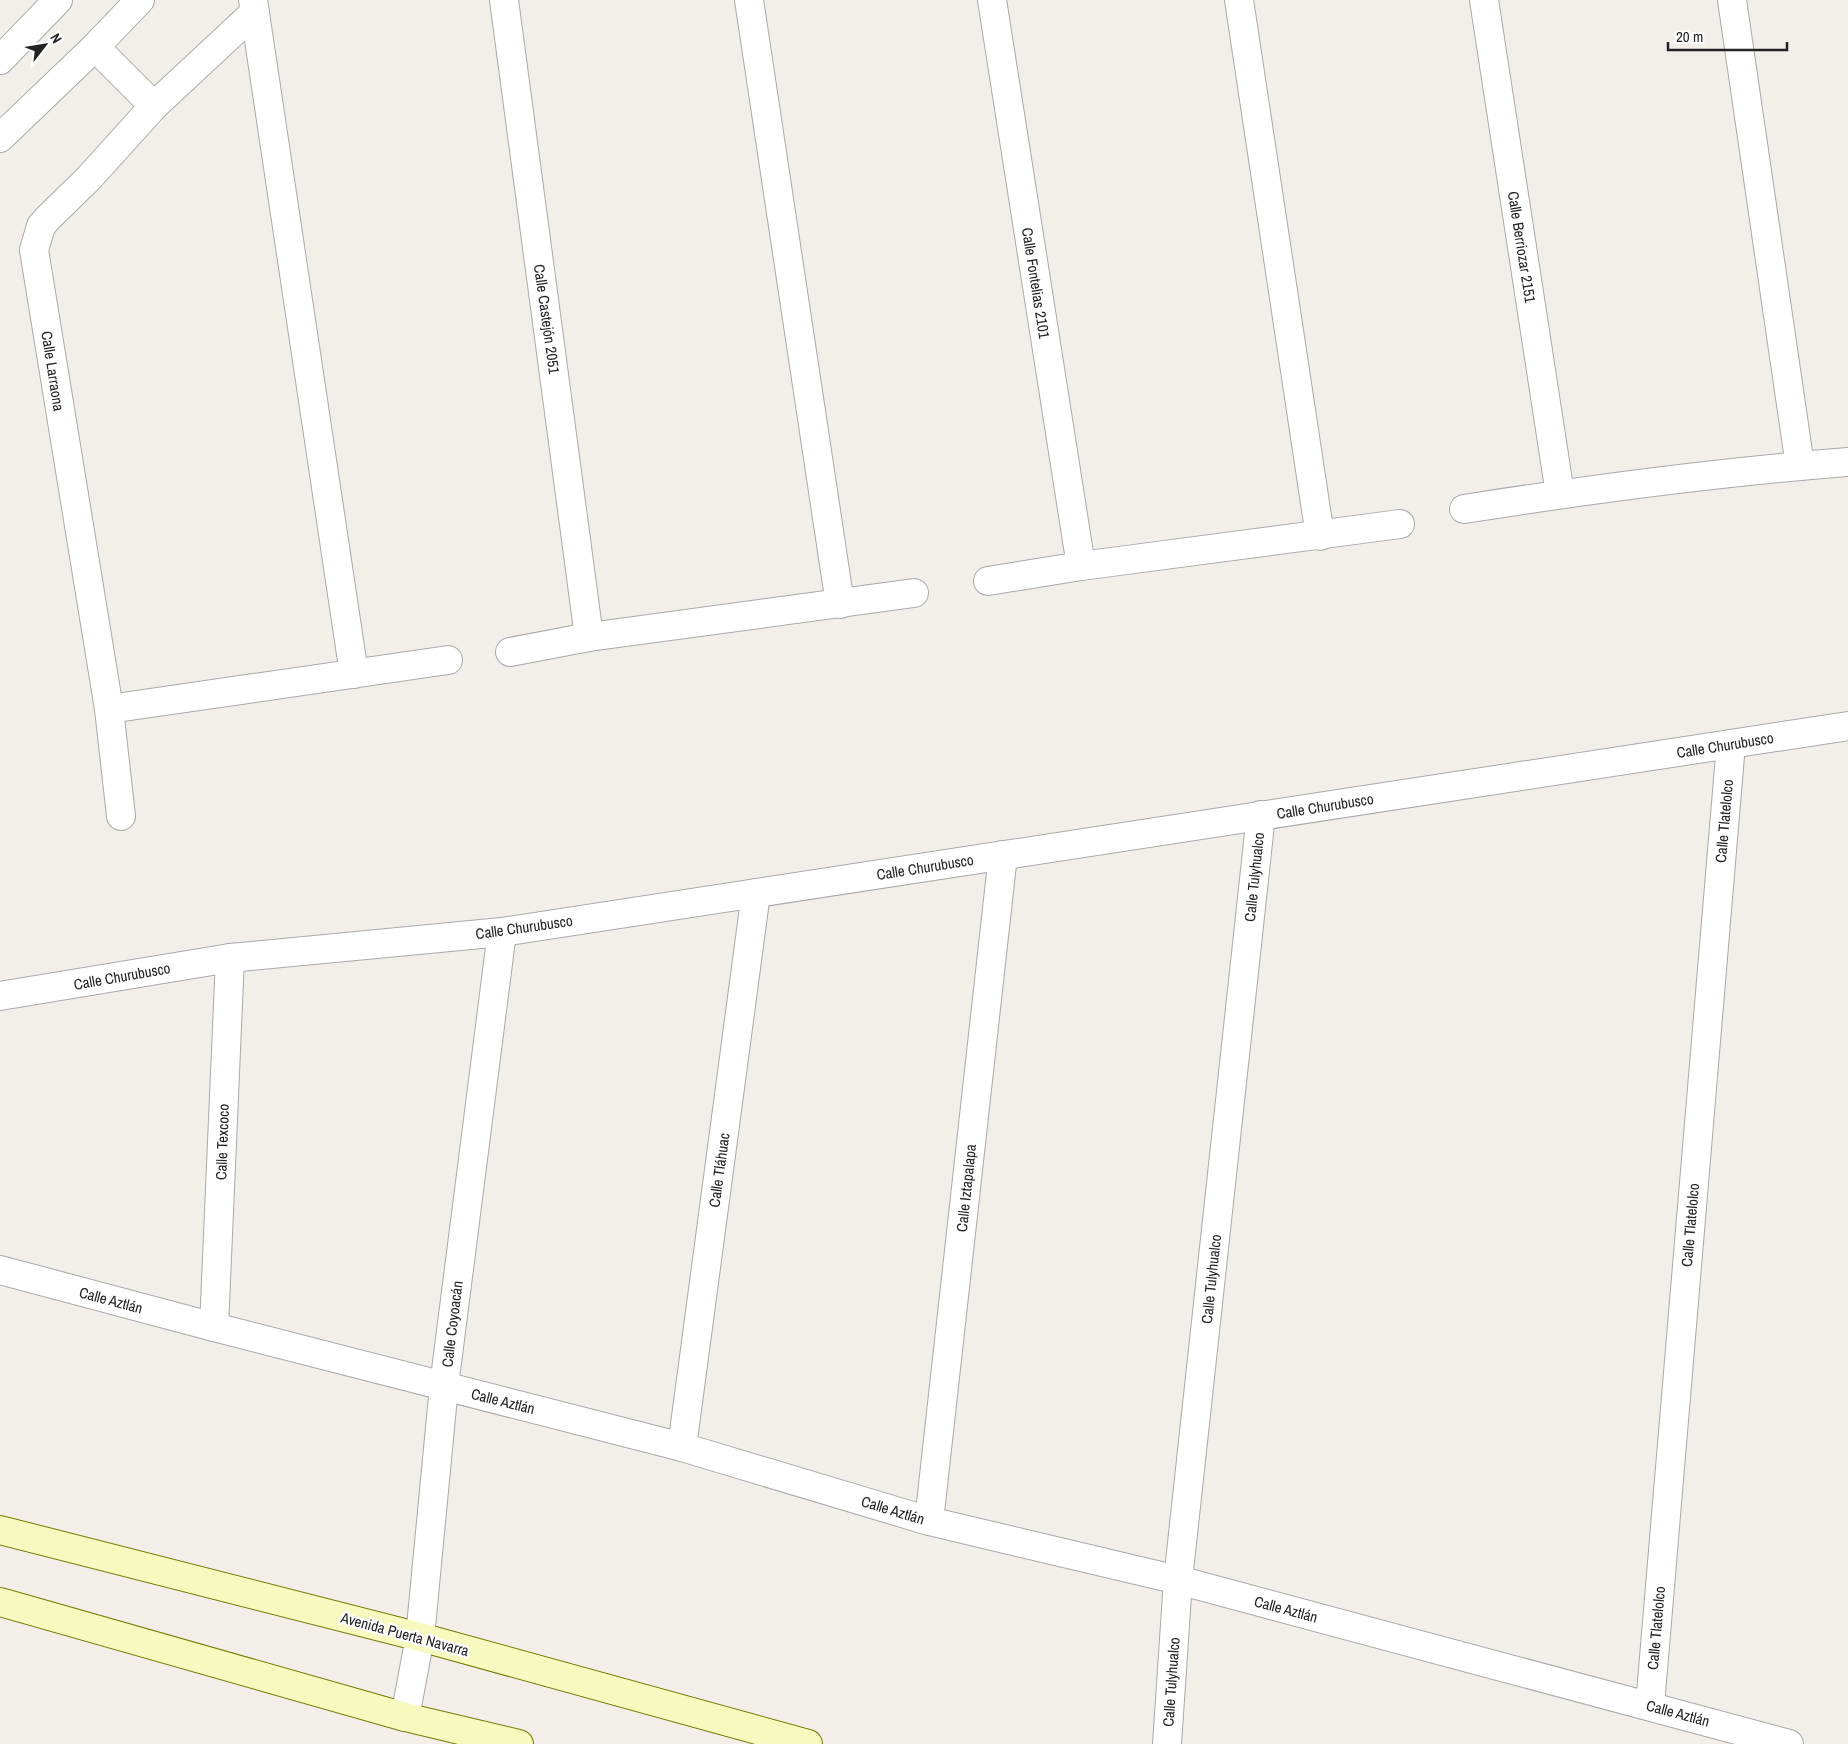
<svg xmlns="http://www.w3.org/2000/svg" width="1848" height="1744" font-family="'Archivo Narrow',sans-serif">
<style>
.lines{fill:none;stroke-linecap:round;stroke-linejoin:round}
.street-casing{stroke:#a9a9a9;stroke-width:30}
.secondary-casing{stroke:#707d05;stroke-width:30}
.street{stroke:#fff;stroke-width:28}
.secondary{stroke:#f7fabf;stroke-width:28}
.labels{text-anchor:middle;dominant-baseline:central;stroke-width:4.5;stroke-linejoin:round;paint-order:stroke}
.street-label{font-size:15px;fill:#222;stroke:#fff}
</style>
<rect width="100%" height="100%" fill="#f2efe9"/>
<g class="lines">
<defs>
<g id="street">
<polyline points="253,0 354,674"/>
<polyline points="504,0 589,637"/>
<polyline points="749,0 840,604"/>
<polyline points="992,0 1081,566"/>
<polyline points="1239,0 1320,536"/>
<polyline points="1484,0 1560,494"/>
<polyline points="1732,0 1800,466"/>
<polyline points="95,47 154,106"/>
<polyline points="0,60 58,0"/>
<polyline points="0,138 95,47 140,0"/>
<path d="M 1464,509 C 1591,489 1720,472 1848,462"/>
<polyline points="988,581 1081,566 1400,524"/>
<polyline points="510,652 589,637 914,593"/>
<polyline points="109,709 448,660"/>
<polyline points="121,816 109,709 34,250 41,226 48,218 89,178 154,106 255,12"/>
<polyline points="0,996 230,958 502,932 1848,726"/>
<polyline points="0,1270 214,1327 682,1447 929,1521 1178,1580 1789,1744"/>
<polyline points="214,1327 230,958"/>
<polyline points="682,1447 756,893"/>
<polyline points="929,1521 1003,855"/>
<polyline points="1650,1705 1731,744"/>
<polyline points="405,1717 420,1637 444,1386 502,932"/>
<polyline points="1167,1744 1178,1580 1261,815"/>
</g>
<g id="secondary">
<polyline points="0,1530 420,1637 808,1744"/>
<polyline points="0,1602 405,1717 519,1744"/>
</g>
</defs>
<use href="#street" class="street-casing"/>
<use href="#secondary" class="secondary-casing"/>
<use href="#street" class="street"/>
<use href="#secondary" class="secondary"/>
</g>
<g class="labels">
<g class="street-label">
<text transform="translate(1522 247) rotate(81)">Calle Berriozar 2151</text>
<text transform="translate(1036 283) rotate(81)">Calle Fontelias 2101</text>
<text transform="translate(547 319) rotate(82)">Calle Castejón 2051</text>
<text transform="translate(53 371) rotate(81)">Calle Larraona</text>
<text transform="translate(1725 745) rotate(-9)">Calle Churubusco</text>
<text transform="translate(1325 806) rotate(-9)">Calle Churubusco</text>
<text transform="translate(1724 821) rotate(-85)">Calle Tlatelolco</text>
<text transform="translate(925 867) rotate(-9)">Calle Churubusco</text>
<text transform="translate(1254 877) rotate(-84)">Calle Tulyhualco</text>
<text transform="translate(524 927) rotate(-8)">Calle Churubusco</text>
<text transform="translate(122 976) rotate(-10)">Calle Churubusco</text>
<text transform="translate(222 1142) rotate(-88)">Calle Texcoco</text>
<text transform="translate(719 1170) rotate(-82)">Calle Tláhuac</text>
<text transform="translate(966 1188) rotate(-84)">Calle Iztapalapa</text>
<text transform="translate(1690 1225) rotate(-85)">Calle Tlatelolco</text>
<text transform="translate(1211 1279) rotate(-84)">Calle Tulyhualco</text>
<text transform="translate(111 1300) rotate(15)">Calle Aztlán</text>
<text transform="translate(452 1324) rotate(-83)">Calle Coyoacán</text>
<text transform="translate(503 1401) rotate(14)">Calle Aztlán</text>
<text transform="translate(893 1510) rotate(17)">Calle Aztlán</text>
<text transform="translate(1286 1609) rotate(15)">Calle Aztlán</text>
<text transform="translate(1656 1628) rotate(-85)">Calle Tlatelolco</text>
<text transform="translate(405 1634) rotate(15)">Avenida Puerta Navarra</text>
<text transform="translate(1171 1682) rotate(-86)">Calle Tulyhualco</text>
<text transform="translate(1678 1713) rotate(15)">Calle Aztlán</text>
</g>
</g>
<g transform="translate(45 45) rotate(59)" stroke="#ffffff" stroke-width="4" paint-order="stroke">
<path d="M0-4L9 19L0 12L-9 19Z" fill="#222222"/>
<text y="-8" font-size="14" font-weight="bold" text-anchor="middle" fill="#222222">N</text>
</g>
<path d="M1668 42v8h119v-8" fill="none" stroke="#222222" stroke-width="2.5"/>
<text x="1676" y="42" font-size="15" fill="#222222" stroke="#ffffff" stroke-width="4" paint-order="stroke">20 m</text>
</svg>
